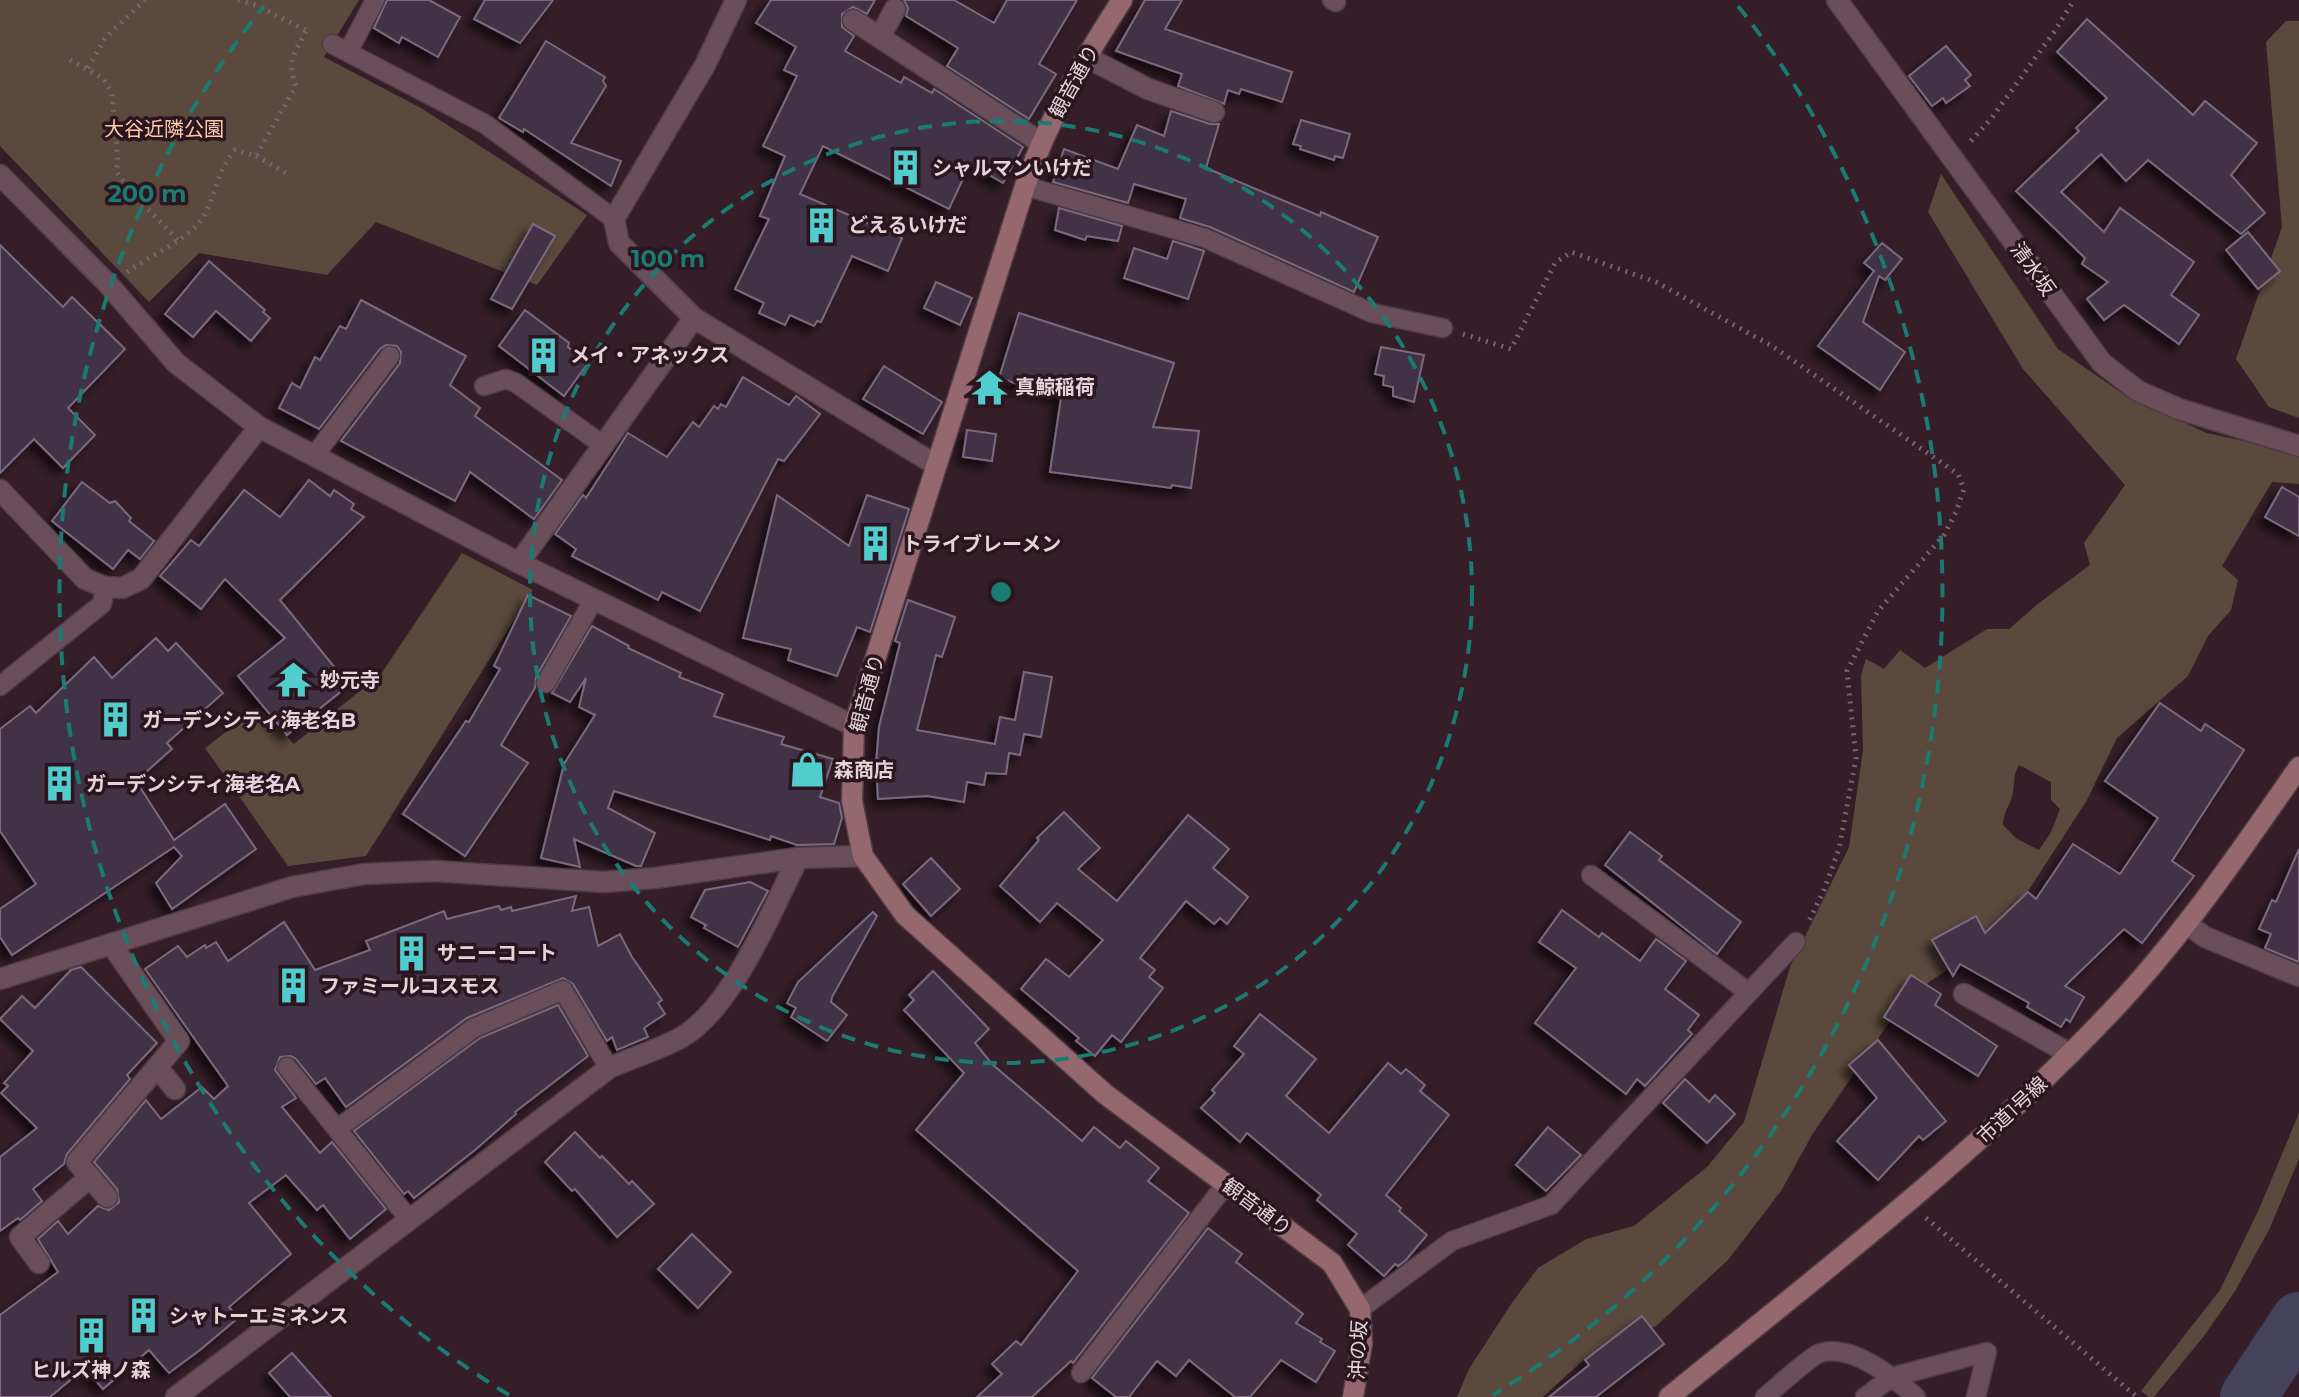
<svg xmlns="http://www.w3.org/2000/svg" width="2299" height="1397" font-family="Montserrat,'Noto Sans JP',sans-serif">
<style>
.green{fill:#5b493d;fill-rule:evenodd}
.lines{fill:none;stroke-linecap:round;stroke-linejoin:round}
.river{stroke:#45435c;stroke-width:56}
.building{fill:#423245;stroke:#7b697f;stroke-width:2;filter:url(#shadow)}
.lane-casing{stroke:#503c45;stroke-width:21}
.street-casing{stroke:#503c45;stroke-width:23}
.secondary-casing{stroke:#503c45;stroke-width:23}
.path{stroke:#78646d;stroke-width:5;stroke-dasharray:2 6;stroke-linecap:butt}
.lane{stroke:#6a4f5b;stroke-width:18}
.street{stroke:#6a4f5b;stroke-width:20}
.secondary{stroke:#95686f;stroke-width:20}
.ring{fill:none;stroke:#1a7b73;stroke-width:4;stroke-dasharray:14 10}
.labels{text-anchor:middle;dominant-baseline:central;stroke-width:7;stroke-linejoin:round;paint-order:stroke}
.street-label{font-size:20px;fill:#e4d4da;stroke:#2b151f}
.park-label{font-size:20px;fill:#fccaa9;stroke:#2b151f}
.poi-label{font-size:20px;font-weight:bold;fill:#e4d4da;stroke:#2b151f;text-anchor:start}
.centre{fill:#1a7b73;stroke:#2b151f;stroke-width:4}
.ring-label{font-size:24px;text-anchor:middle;font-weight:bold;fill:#1a7b73;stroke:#2b151f;stroke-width:7;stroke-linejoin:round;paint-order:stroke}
</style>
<defs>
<filter id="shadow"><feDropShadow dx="-7" dy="7" stdDeviation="4" flood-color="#0009"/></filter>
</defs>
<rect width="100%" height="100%" fill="#351e28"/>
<g class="green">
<polygon points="0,0 359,0 324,57 421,108 587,215 537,285 376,222 327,275 199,253 149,302 0,146"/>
<polygon points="2286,21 2299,21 2299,418 2269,407 2236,359 2282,227 2266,42"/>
<path d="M 1941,174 L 2058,349 L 2129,398 L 2207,433 L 2271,447 L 2299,457 L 2299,484 L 2272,482 L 2222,566 L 2238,580 L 2231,610 L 2208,636 L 2188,676 L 2117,738 L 2087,800 L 2023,899 L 1988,944 L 1929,982 L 1888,1024 L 1812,1135 L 1781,1191 L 1728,1260 L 1656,1326 L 1589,1355 L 1543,1397 L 1457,1397 L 1469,1369 L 1511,1304 L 1538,1268 L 1586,1239 L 1634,1226 L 1708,1166 L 1744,1122 L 1790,967 L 1849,847 L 1863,750 L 1861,675 L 1866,659 L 1884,669 L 1900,650 L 1925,668 L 1987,629 L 2009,629 L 2039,603 L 2090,565 L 2084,543 L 2125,485 L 2023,369 L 1928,212 ZM 2019,765 L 2051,782 L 2051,800 L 2060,809 L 2050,834 L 2039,850 L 2017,839 L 2003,825 C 2004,809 2011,805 2013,792 C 2015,781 2013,775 2019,765 Z"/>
<polygon points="462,553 533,590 366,856 288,866 205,748 259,707 294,744 381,674"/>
<polygon points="2299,1113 2299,1159 2269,1230 2235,1291 2204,1336 2154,1397 2149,1397 2141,1391 2220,1290 2260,1207"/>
</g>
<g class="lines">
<polyline class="river" points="2248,1397 2299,1320"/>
</g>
<g class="building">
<polygon points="387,0 429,0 460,17 438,57 402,37 399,43 374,28"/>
<polygon points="485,0 553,0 520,43 474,19"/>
<polygon points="771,0 875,0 867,14 853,7 842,14 842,27 854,36 845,51 901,83 904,77 932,93 934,89 1023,147 1003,183 970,164 949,209 823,146 800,194 902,238 888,271 852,256 821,322 817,321 814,326 790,315 785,325 759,313 764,303 735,289 769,219 760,216 785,156 763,146 797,76 784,70 796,47 756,23"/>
<polygon points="904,0 954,0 994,23 1007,0 1077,0 1039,64 1056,74 1029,119 947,66 958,48 906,16 908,8"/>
<polygon points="1145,0 1182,0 1165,29 1292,72 1282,102 1241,89 1239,94 1228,90 1224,104 1178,86 1182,74 1116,51"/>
<polygon points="2087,19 2193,115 2205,101 2257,143 2231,175 2265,213 2241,234 2148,160 2126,181 2101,154 2061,192 2104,232 2120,208 2194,262 2171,295 2199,315 2179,344 2124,305 2104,320 2087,299 2108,282 2082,264 2085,258 2016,191 2079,131 2076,128 2107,98 2057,52"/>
<polygon points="546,41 605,77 603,81 606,86 571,143 621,161 611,186 524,129 523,132 499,118"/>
<polygon points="1946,46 1971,75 1965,80 1970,86 1946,103 1943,98 1932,106 1909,76"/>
<polygon points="1171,111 1210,124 1219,124 1206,168 1320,216 1321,212 1378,237 1354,292 1210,227 1180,218 1186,199 1134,184 1128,203 1053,182 1064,149 1118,169 1137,125 1164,136"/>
<polygon points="1301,120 1350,134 1343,158 1335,156 1334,160 1300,149 1301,146 1293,144"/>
<polygon points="1059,208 1122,226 1118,241 1087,236 1085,240 1055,230"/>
<polygon points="533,224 555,236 512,309 491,299"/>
<polygon points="2248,232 2280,271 2258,289 2226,250"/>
<polygon points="1173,241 1204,251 1188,299 1124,278 1134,248 1167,259"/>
<polygon points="1882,243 1902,259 1885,280 1879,276 1863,322 1905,352 1880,390 1818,346 1874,271 1864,263"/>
<polygon points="0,245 63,307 72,297 125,349 68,408 95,435 63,468 34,439 0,473"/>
<polygon points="209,261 265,310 263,312 270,318 251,341 216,311 193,337 165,314"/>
<polygon points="936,282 972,298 960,325 924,308"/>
<polygon points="361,300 466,356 450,385 480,408 475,416 562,480 534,519 470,472 455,501 341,441 400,363 401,352 397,346 386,345 380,349 319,429 279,408 292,383 300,388 315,357 320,360 340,326 346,329"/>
<polygon points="525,310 569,343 568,347 588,363 564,396 499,346"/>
<polygon points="1019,313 1174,363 1153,427 1199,431 1191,488 1172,485 1171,488 1050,472 1061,398 999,378"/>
<polygon points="1381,347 1424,355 1414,402 1393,396 1393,387 1383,385 1384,376 1375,374"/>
<polygon points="884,366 942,402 923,434 863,399"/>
<polygon points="743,377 789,405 796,396 820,414 784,461 778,459 700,611 662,592 658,600 572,556 576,549 555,534 583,495 586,498 628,433 667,457 693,422 699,427 714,406 718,409 721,404 726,407"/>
<polygon points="967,430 996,434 992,461 963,457"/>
<polygon points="309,480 330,496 334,490 354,504 351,509 364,517 280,600 349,685 287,735 238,676 285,638 225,579 201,609 160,576 191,540 199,546 244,490 280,517"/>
<polygon points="82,482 110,503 115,501 131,518 129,521 154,541 140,559 128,550 113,569 52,521"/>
<polygon points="2282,487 2299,497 2299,536 2265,517"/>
<polygon points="777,495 849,546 867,495 909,509 870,632 857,627 837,676 788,660 791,649 743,638"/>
<polygon points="528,595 571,616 536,677 535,688 501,745 528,763 465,856 403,814 466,721 469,722 500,669 494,666"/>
<polygon points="908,600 955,617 942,657 936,655 917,730 995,744 1000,717 1015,720 1024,672 1052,677 1041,737 1024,734 1020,755 1009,753 1006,774 986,773 984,785 967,782 964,802 927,796 878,799 876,764 879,727 900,643 895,641"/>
<polygon points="592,626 629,646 628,648 681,673 679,677 723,694 714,716 784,737 781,744 833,759 820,797 839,803 842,818 834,844 797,845 771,836 770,840 614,791 608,808 655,833 641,866 636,866 574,839 580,867 541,858 564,764 595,715 579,707 586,678 570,702 552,693"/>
<polygon points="156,638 168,651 176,643 223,693 167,743 172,749 136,781 174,840 225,804 256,849 172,909 156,883 182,856 174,847 12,955 0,937 0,909 36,884 0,831 0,729 30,706 36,713 94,657 112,678"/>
<polygon points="2160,703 2201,731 2205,724 2244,750 2172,861 2194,876 2142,943 2124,929 2065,986 2084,997 2070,1022 2066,1019 2061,1027 2027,1007 2029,1003 1960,964 1953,976 1932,940 1976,916 1985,933 2028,892 2036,899 2073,844 2120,874 2158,818 2105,781"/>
<polygon points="1064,812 1100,848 1078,869 1117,901 1188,815 1229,849 1213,868 1248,897 1227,924 1220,918 1214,924 1186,901 1140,958 1155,970 1149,977 1163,988 1121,1042 1112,1035 1095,1056 1076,1041 1079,1038 1021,989 1046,959 1069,977 1103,940 1057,903 1040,922 1000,886 1039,840 1037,838"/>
<polygon points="1630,832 1662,856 1659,860 1741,922 1717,954 1605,865"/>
<polygon points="2299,849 2299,962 2265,948 2271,934 2259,929 2272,900 2276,902"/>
<polygon points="931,858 960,889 931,916 903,884"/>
<polygon points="750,882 768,891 738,947 704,928 706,925 691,917 705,890"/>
<polygon points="576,896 572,911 589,907 598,946 620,934 632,957 662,1000 658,1003 665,1014 644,1028 648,1037 617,1050 612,1037 607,1041 573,984 563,978 467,1018 346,1107 325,1078 316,1084 296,1059 291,1056 280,1057 275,1070 296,1098 282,1107 320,1153 332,1142 386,1209 350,1239 323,1205 317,1210 286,1175 249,1203 291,1254 229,1307 238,1318 200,1350 169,1373 149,1350 103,1389 85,1368 50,1397 0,1397 0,1315 58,1272 38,1239 58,1221 68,1234 98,1206 109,1210 119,1202 117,1189 94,1162 146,1100 161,1119 202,1087 214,1099 228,1086 145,969 178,946 187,957 205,945 206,948 216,942 228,961 284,922 315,970 370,950 366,941 444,911 447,919 499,906 501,910 511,907 512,911"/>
<polygon points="1562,910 1599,937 1602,933 1640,961 1656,939 1686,961 1665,989 1699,1015 1688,1030 1692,1034 1645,1086 1637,1079 1626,1094 1535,1023 1576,968 1539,942"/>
<polygon points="873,912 877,916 832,997 831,1002 847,1015 827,1041 791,1017 796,1008 787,1003 798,982"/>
<polygon points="81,967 157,1043 127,1075 130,1079 67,1154 64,1164 33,1189 42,1201 20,1220 18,1218 0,1231 0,1157 37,1128 1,1093 8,1086 4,1083 33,1051 0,1019 22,996 35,1008 71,970"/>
<polygon points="933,971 989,1029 975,1043 992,1064 1082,1141 1094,1127 1120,1148 1126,1141 1159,1168 1148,1181 1189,1213 1073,1363 1071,1361 1032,1397 977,1397 1002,1374 992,1364 1016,1341 1021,1345 1078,1271 916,1130 964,1073 904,1010 914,1000 909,995"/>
<polygon points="1911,975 1941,994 1935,1005 1997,1046 1978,1076 1884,1017"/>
<polygon points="558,1005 588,1056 515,1112 516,1114 475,1150 414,1198 408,1191 404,1194 354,1131 480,1038"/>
<polygon points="1260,1014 1316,1059 1286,1096 1329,1133 1388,1063 1401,1074 1406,1069 1425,1085 1420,1091 1449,1115 1386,1195 1401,1208 1399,1211 1427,1235 1406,1260 1398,1266 1395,1264 1384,1276 1348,1245 1357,1234 1317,1200 1321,1195 1247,1133 1240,1142 1201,1108 1215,1093 1212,1090 1244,1054 1234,1046"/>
<polygon points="1878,1040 1946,1121 1923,1140 1919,1136 1878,1180 1837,1141 1877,1098 1849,1065"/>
<polygon points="1685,1079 1709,1102 1715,1095 1735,1114 1707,1143 1663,1103"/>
<polygon points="1548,1127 1581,1155 1546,1191 1516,1165"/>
<polygon points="575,1132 600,1158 602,1156 629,1184 632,1181 654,1204 617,1237 575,1189 572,1191 545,1162"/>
<polygon points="1208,1228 1242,1254 1236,1262 1303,1314 1296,1323 1322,1339 1320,1342 1335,1351 1316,1382 1281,1360 1250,1397 1235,1397 1189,1360 1176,1376 1157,1361 1129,1397 1116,1397 1092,1378"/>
<polygon points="692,1234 731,1272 698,1308 658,1269"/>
<polygon points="1642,1316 1664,1344 1596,1397 1549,1397 1589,1365 1585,1360"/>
<polygon points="292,1353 331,1397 290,1397 269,1373"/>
</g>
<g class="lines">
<defs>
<g id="lane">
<polyline points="1332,0 1336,2"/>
<polyline points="332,44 485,124 614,219"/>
<polyline points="348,52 375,0"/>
<polyline points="1025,186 1205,238 1372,313 1443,328"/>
<polyline points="484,386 506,379 516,383 603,445"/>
<polyline points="314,456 390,356"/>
<polyline points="546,683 594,599"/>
<polyline points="0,686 102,604 105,587"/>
<polyline points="1591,875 1748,992"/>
<polyline points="287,1067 409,1219"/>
<polyline points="337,1129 474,1028 563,990 609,1068"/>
<polyline points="1360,1309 1452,1241 1551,1205 1796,942"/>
<polyline points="1081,1373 1226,1184"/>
<path d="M 1765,1397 C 1776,1388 1809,1357 1820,1353 C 1852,1343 1894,1378 1916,1397"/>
<polyline points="1865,1397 1892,1377 1987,1352 1976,1397"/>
</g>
<g id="street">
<polyline points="736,0 705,65 614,219 619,243 694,318 936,465"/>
<polyline points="1837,0 2102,363 2138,391 2179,409 2299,446"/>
<polyline points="853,20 1040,142"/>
<polyline points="880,37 895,9"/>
<polyline points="1086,57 1148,89 1214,112"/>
<polyline points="0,175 108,284 176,363 259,427 519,563 854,726"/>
<polyline points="0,490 85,579 105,587 122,588 141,579 259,427"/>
<polyline points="519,563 694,318"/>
<polyline points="2187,924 2205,937 2299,976"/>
<polyline points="0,979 292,887 364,874 434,871 604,882 655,878 798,858 863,856"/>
<polyline points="1964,994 2070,1054"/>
<polyline points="157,1067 175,1089"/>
<polyline points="107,1197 77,1162 179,1041 111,944"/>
<polyline points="39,1263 20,1237 89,1178"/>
<path d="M 176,1397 L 609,1068 C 633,1057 659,1050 682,1037 C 733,1007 772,910 798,858"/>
</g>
<g id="secondary">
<path d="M 1122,0 C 1084,59 1048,119 1025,186 L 854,726 L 852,801 L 863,856 L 905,915 L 1105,1094 L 1332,1263 L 1360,1309 L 1362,1343 L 1353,1397"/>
<path d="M 1669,1397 C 1825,1270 1986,1147 2123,999 C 2189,927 2244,846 2299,767"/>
</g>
</defs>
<use href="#lane" class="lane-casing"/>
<use href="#street" class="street-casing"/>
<use href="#secondary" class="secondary-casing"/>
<g class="path">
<polyline points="238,0 256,5 309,32"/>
<polyline points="70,60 103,78 112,93 118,160 116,171 131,192 178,240"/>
<polyline points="88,68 105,38 145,0"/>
<polyline points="1971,141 1991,119 2054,32 2074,0"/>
<polyline points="256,156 291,176"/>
<path d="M 127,272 C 149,256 190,239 203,217 C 217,194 216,172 235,150 L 256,156 L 296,86 C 286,62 295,52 306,31"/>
<polyline points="1463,334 1511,349 1555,263 1571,252 1656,282 1772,346 1958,474 1964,489 1956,512 1944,535 1878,611 1847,671 1856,758 1839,849 1824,890 1808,923"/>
<polyline points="1926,1218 2137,1397"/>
</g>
<use href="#lane" class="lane"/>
<use href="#street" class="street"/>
<use href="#secondary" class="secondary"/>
</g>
<g class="ring">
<circle cx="1001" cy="592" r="471"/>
<path d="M509 1395A942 942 0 0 1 264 6M1738 6A942 942 0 0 1 1493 1395"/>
</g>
<defs>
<symbol id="building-bare" viewBox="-9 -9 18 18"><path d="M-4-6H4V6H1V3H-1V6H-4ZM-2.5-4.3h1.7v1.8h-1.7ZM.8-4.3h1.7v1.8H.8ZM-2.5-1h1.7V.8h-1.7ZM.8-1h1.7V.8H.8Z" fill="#52cdcd" stroke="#2b151f" stroke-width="2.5" paint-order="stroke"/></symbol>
<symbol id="temple-bare" viewBox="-9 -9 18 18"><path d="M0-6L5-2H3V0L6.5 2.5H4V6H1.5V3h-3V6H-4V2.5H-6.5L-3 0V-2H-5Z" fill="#52cdcd" stroke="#2b151f" stroke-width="2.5" paint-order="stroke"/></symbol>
<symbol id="shop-bare" viewBox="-9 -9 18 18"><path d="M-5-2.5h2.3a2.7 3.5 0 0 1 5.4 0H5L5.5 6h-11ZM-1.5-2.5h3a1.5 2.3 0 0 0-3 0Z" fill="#52cdcd" stroke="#2b151f" stroke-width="2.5" paint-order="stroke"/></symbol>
</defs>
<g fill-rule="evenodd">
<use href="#building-bare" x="880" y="142" width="51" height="51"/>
<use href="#building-bare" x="796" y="200" width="51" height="51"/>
<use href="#building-bare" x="518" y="330" width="51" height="51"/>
<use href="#temple-bare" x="964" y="362" width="51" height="51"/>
<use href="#building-bare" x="850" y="518" width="51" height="51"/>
<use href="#temple-bare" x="268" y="654" width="51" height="51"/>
<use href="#building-bare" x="90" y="694" width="51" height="51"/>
<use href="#shop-bare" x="782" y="744" width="51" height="51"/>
<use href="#building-bare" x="34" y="758" width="51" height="51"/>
<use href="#building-bare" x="386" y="928" width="51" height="51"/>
<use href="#building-bare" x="268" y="960" width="51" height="51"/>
<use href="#building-bare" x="118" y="1290" width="51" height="51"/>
<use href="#building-bare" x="66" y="1310" width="51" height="51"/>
</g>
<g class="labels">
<g class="street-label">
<text transform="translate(1074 81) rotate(-61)">観音通り</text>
<text transform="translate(2033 269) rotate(54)">清水坂</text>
<text transform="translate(867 693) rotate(-75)">観音通り</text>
<text transform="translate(2012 1110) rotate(-43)">市道1号線</text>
<text transform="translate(1257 1207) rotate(37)">観音通り</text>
<text transform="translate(1358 1350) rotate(-87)">沖の坂</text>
</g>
<g class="park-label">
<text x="164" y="129">大谷近隣公園</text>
</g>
<g class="poi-label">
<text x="932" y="168">シャルマンいけだ</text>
<text x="848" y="225">どえるいけだ</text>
<text x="570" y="355">メイ・アネックス</text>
<text x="1015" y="387">真鯨稲荷</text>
<text x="902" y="544">トライブレーメン</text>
<text x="320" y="680">妙元寺</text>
<text x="142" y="720">ガーデンシティ海老名B</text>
<text x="834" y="770">森商店</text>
<text x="86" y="784">ガーデンシティ海老名A</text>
<text x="437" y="953">サニーコート</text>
<text x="320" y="986">ファミールコスモス</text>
<text x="169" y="1316">シャトーエミネンス</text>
<text x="91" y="1370" text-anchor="middle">ヒルズ神ノ森</text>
</g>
</g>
<circle cx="1001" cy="592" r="12" class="centre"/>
<g class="ring-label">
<text x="147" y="202">200 m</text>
<text x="668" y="267">100 m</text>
</g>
</svg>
